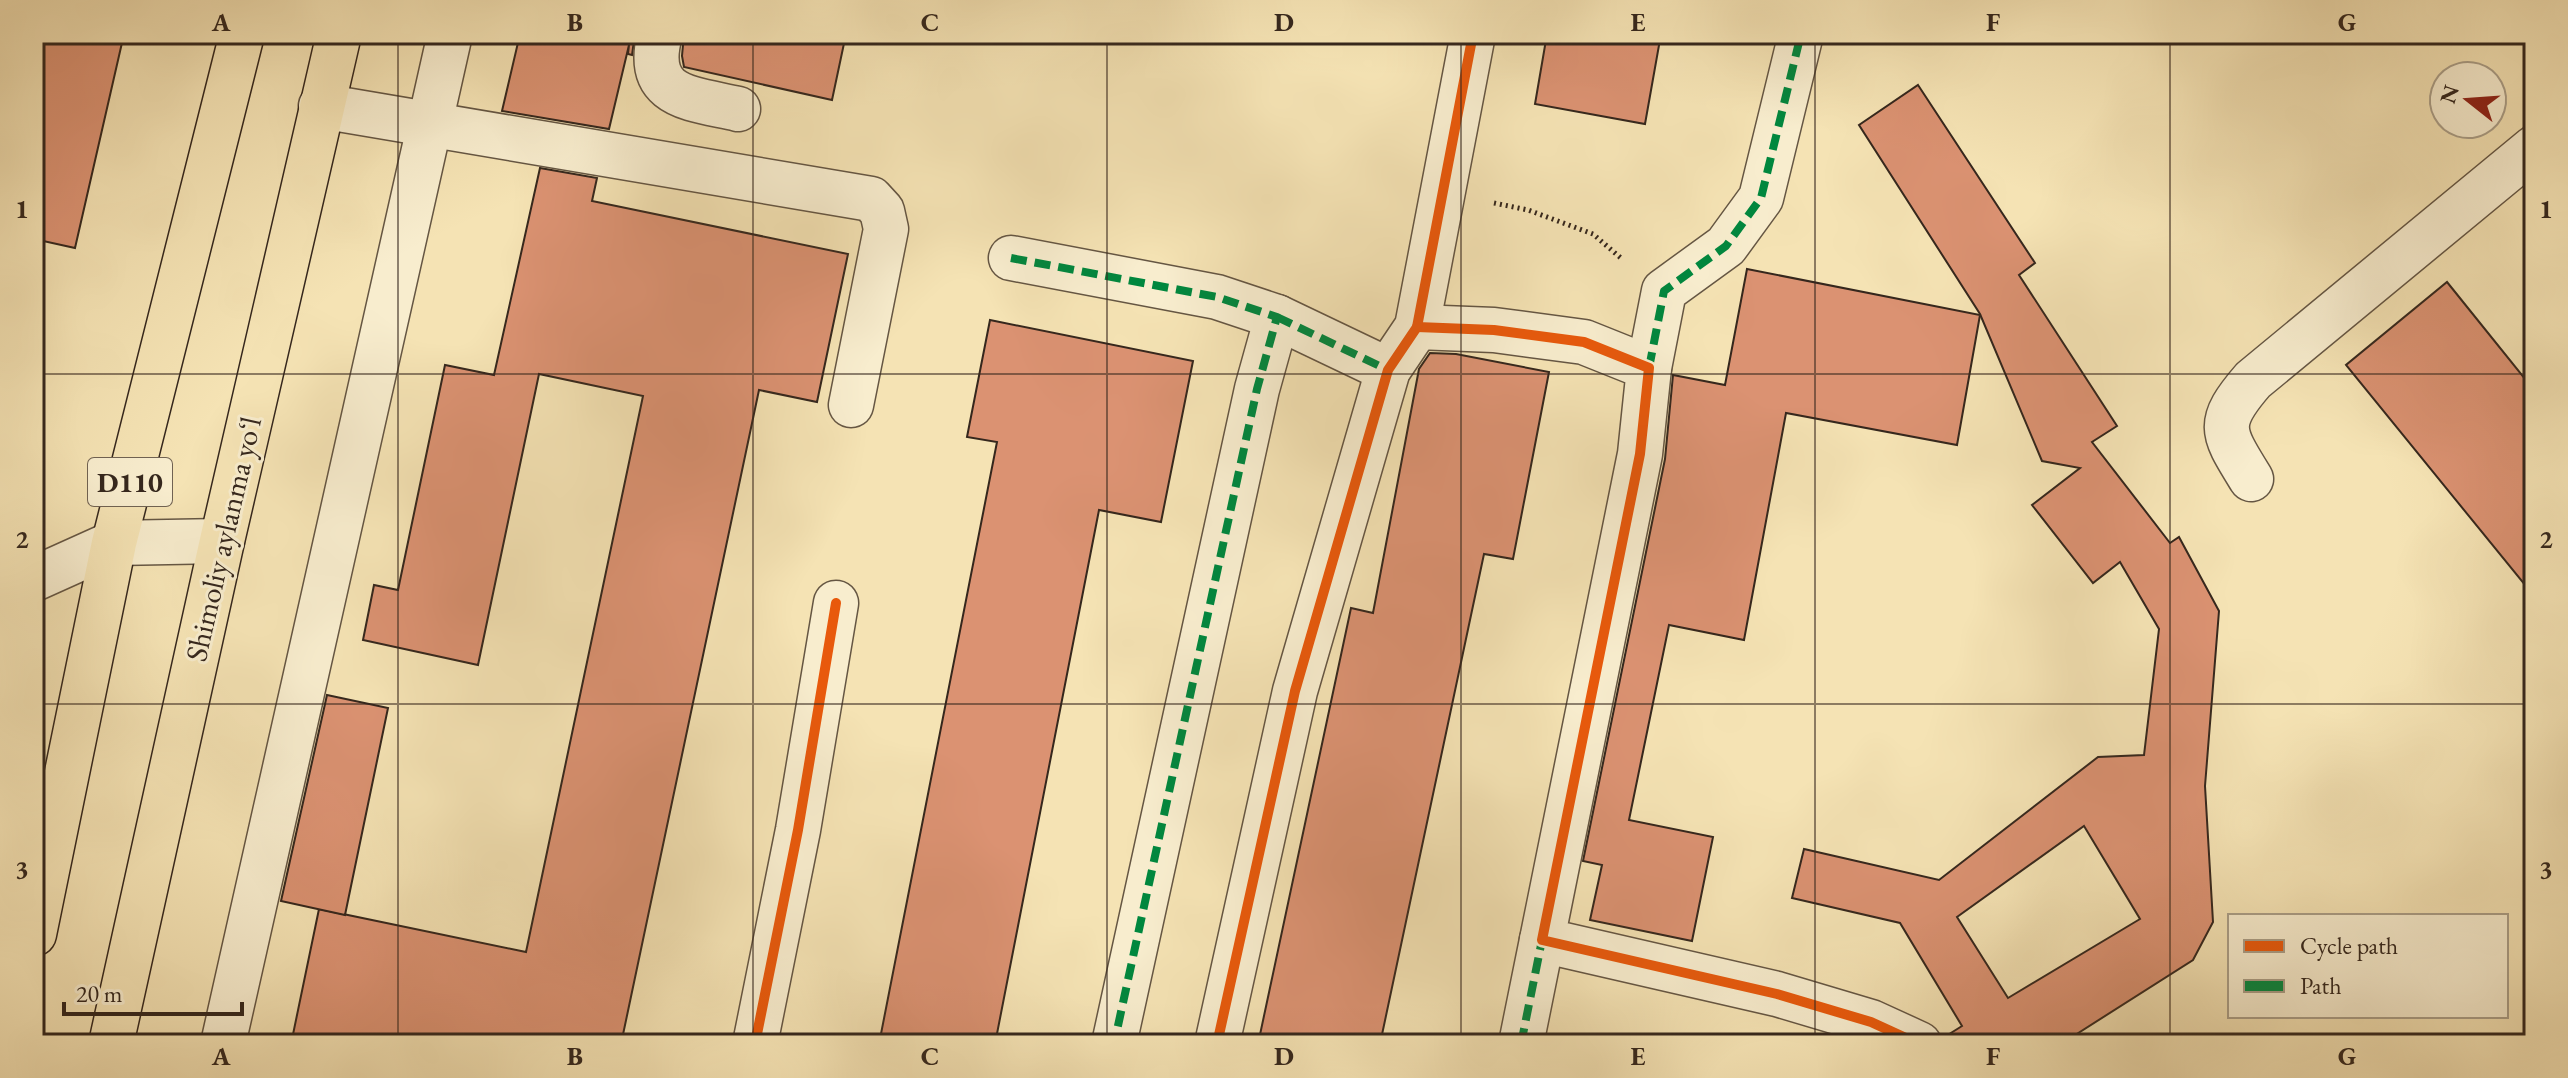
<svg xmlns="http://www.w3.org/2000/svg" width="2568" height="1078" font-family="'EB Garamond',serif">
<style>
.building{fill:#db9272;stroke:#35271d;stroke-width:2;fill-rule:evenodd}
.lines{fill:none;stroke-linecap:round;stroke-linejoin:round}
.minor-casing{stroke:#655643;stroke-width:47}
.major-casing{stroke:#35271d;stroke-width:47}
.path{stroke:#35271d;stroke-width:5;stroke-dasharray:2 4;stroke-linecap:butt}
.minor{stroke:#f8edce;stroke-width:44}
.major{stroke:#f5e3b4;stroke-width:44}
.quiet{stroke:#00873e;stroke-width:8;stroke-dasharray:16 8;stroke-linecap:butt}
.cycleway-casing{stroke:#f8edce;stroke-width:15}
.cycleway{stroke:#e8590c;stroke-width:10}
.grid{fill:none;stroke:#35271d;stroke-width:2;stroke-opacity:0.55}
.labels{text-anchor:middle;dominant-baseline:central;stroke-width:6;stroke-linejoin:round;paint-order:stroke}
.shield{fill:#f8edce;stroke:#706252;stroke-width:2}
.shield-label{font-size:28px;font-weight:bold;fill:#35271d}
.street-label{font-size:30px;fill:#35271d;stroke:#f8edce}
.neatline{fill:none;stroke:#35271d;stroke-width:3}
.grid-label{font-size:26px;text-anchor:middle;font-weight:bold;fill:#35271d}
</style>
<rect width="100%" height="100%" fill="#f5e3b4"/>
<filter id="stains"><feTurbulence type="fractalNoise" baseFrequency=".0025" numOctaves="4"/><feColorMatrix values="0 0 0 0 .2 0 0 0 0 .09 0 0 0 0 .02 0 0 0 .5 -.17"/></filter>
<radialGradient id="worn" r=".72"><stop offset=".6" stop-color="#630" stop-opacity="0"/><stop offset="1" stop-color="#630" stop-opacity=".3"/></radialGradient>
<g class="building">
<polygon points="34,34 124,34 75,248 34,239"/>
<polygon points="520,34 635,34 632,55 628,54 629,45 609,129 502,111"/>
<polygon points="684,34 846,34 832,100 684,67 682,56"/>
<polygon points="1547,34 1661,34 1645,124 1535,104"/>
<path d="M 1918,85 L 2035,263 L 2019,275 L 2117,426 L 2092,442 L 2170,543 L 2179,537 L 2219,611 L 2205,786 L 2213,922 L 2193,960 L 2061,1044 L 1944,1044 L 1943,1038 L 1962,1026 L 1900,923 L 1792,898 L 1804,849 L 1939,880 L 2098,757 L 2144,755 L 2159,629 L 2120,562 L 2093,583 L 2032,505 L 2080,468 L 2042,461 L 1980,314 L 1859,125 ZM 2084,826 L 2140,919 L 2008,998 L 1957,917 Z"/>
<polygon points="540,168 597,178 592,201 848,254 817,402 759,390 621,1044 291,1044 319,909 526,952 643,396 539,374 478,665 363,640 374,585 398,590 445,365 494,375"/>
<polygon points="1747,269 1980,315 1957,445 1786,413 1744,640 1669,625 1629,820 1713,837 1692,941 1590,920 1602,865 1583,861 1665,459 1673,375 1725,385"/>
<polygon points="2447,282 2534,390 2534,596 2346,365"/>
<polygon points="990,320 1193,361 1161,522 1099,510 995,1044 879,1044 997,442 967,437"/>
<polygon points="1430,353 1456,354 1549,372 1513,559 1484,554 1380,1044 1258,1044 1351,608 1373,613 1419,369"/>
<polygon points="327,695 388,708 345,915 281,901"/>
</g>
<g class="lines">
<defs>
<g id="minor">
<path d="M 660,34 C 643,98 690,98 738,109"/>
<polyline points="321,106 871,199 882,211 886,229 851,405"/>
<polyline points="1011,258 1217,297 1277,317 1257,389 1114,1044"/>
<polyline points="1277,317 1388,370"/>
<polyline points="1417,327 1494,330 1584,342 1649,368 1640,454 1542,940 1777,994 1871,1022 1919,1044"/>
<polyline points="1649,368 1664,291 1726,246 1761,198 1801,34"/>
<path d="M 2251,479 C 2222,432 2215,424 2253,380 L 2534,148"/>
<polyline points="34,579 114,543 222,541"/>
<polyline points="223,1044 450,34"/>
<polyline points="755,1044 798,830 836,603"/>
<polyline points="1217,1044 1295,691 1388,370 1417,327 1473,34"/>
<polyline points="1521,1044 1542,940"/>
</g>
<g id="major">
<polyline points="34,934 114,543 242,34"/>
<polyline points="111,1044 222,541 339,34"/>
</g>
</defs>
<use href="#minor" class="minor-casing"/>
<use href="#major" class="major-casing"/>
<polyline class="path" points="1494,203 1528,210 1593,234 1622,259"/>
<use href="#minor" class="minor"/>
<use href="#major" class="major"/>
<g class="quiet">
<polyline points="1011,258 1217,297 1277,317 1257,389 1114,1044"/>
<polyline points="1277,317 1388,370"/>
<polyline points="1649,368 1664,291 1726,246 1761,198 1801,34"/>
<polyline points="1521,1044 1542,940"/>
</g>
<defs>
<g id="cycleway">
<polyline points="1417,327 1494,330 1584,342 1649,368 1640,454 1542,940 1777,994 1871,1022 1919,1044"/>
<polyline points="755,1044 798,830 836,603"/>
<polyline points="1217,1044 1295,691 1388,370 1417,327 1473,34"/>
</g>
</defs>
<use href="#cycleway" class="cycleway-casing"/>
<use href="#cycleway" class="cycleway"/>
</g>
<path class="grid" d="M 398,34 L 398,1044M 753,34 L 753,1044M 1107,34 L 1107,1044M 1461,34 L 1461,1044M 1815,34 L 1815,1044M 2170,34 L 2170,1044M 34,374 L 2534,374M 34,704 L 2534,704"/>
<g class="labels">
<rect class="shield" x="88" y="458" width="84" height="48" rx="6"/>
<g class="shield-label">
<text x="130" y="482">D110</text>
</g>
<g class="street-label">
<text transform="translate(223 539) rotate(-77)">Shimoliy aylanma yoʻl</text>
</g>
</g>
<rect width="2568" height="1078" fill="none" stroke="#f5e3b4" stroke-width="88"/>
<rect x="2228" y="914" width="280" height="104" fill="#f8edce" stroke="#aa9e87" stroke-width="2"/>
<rect x="2244" y="940" width="40" height="12" fill="#e8590c" stroke="#aa9e87" stroke-width="2"/>
<text x="2300" y="954" font-size="24" fill="#35271d">Cycle path</text>
<rect x="2244" y="980" width="40" height="12" fill="#00873e" stroke="#aa9e87" stroke-width="2"/>
<text x="2300" y="994" font-size="24" fill="#35271d">Path</text>
<g transform="translate(2468 100) rotate(287)"><circle r="38" fill="#f8edce" stroke="#aa9e87" stroke-width="2"/>
<path d="M0-6L14 30L0 20L-14 30Z" fill="#8f2418"/>
<text y="-12" font-size="22" font-weight="bold" text-anchor="middle" fill="#35271d">N</text>
</g>
<path d="M64 1002v12h178v-12" fill="none" stroke="#35271d" stroke-width="4"/>
<text x="76" y="1002" font-size="24" fill="#35271d" stroke="#f8edce" stroke-width="6" paint-order="stroke">20 m</text>
<rect x="44" y="44" width="2480" height="990" class="neatline"/>
<g class="grid-label">
<text x="221" y="31">A</text>
<text x="575" y="31">B</text>
<text x="930" y="31">C</text>
<text x="1284" y="31">D</text>
<text x="1638" y="31">E</text>
<text x="1993" y="31">F</text>
<text x="2347" y="31">G</text>
<text x="22" y="218">1</text>
<text x="2546" y="218">1</text>
<text x="22" y="548">2</text>
<text x="2546" y="548">2</text>
<text x="22" y="878">3</text>
<text x="2546" y="878">3</text>
<text x="221" y="1065">A</text>
<text x="575" y="1065">B</text>
<text x="930" y="1065">C</text>
<text x="1284" y="1065">D</text>
<text x="1638" y="1065">E</text>
<text x="1993" y="1065">F</text>
<text x="2347" y="1065">G</text>
</g>
<rect width="100%" height="100%" filter="url(#stains)"/>
<rect width="100%" height="100%" fill="url(#worn)"/>
</svg>
